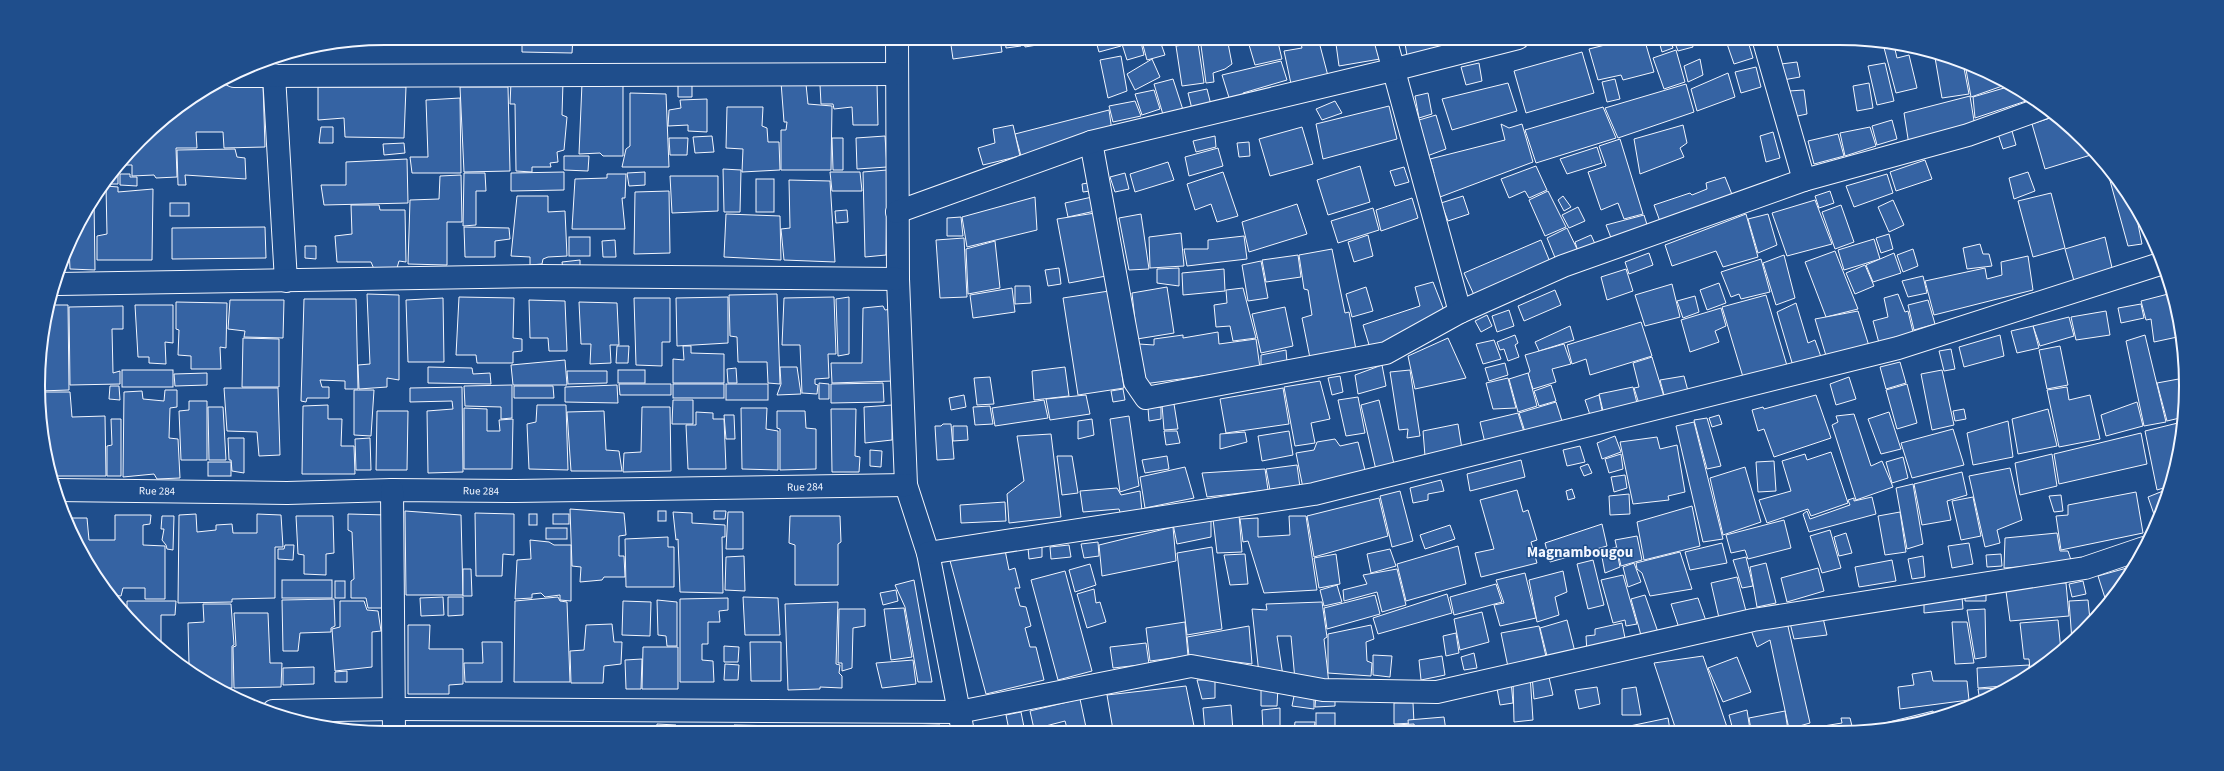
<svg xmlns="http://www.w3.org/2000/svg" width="2224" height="771" font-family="'Source Sans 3',sans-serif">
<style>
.building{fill:#3563a3;stroke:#f2f6ff}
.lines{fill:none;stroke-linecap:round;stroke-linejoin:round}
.minor-casing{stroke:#f2f6ff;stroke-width:24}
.minor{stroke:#1f4e8c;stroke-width:22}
.labels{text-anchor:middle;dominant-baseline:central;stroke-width:3;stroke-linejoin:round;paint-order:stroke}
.street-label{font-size:11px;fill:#f2f6ff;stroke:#1f4e8c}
.district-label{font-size:15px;font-weight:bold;fill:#f2f6ff;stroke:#1f4e8c}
.rim{fill:none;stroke:#f2f6ff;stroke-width:2}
</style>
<rect width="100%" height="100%" fill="#1f4e8c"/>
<g class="building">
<polygon points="411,38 450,38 451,44 412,43"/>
<polygon points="454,38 486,38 487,45 453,45"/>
<polygon points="522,38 573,38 572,53 522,52"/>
<polygon points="578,38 615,38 615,44 578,43"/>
<polygon points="617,38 638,38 638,42 617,41"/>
<polygon points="666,38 720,38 720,42 666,43"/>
<polygon points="823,38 876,38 877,44 823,45"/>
<polygon points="950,38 1000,38 1002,52 953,59"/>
<polygon points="1005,38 1020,38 1021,46 1006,48"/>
<polygon points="1023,38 1061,38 1061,41 1025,47"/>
<polygon points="1085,38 1099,38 1099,40 1086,43"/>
<polygon points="1100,38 1119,38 1121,46 1099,52 1097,45"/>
<polygon points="1120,38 1140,38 1144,55 1127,60"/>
<polygon points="1141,38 1159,38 1165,55 1147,60"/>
<polygon points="1200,38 1227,38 1232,64 1225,69 1213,73 1214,82 1206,83"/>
<polygon points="1247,38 1277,38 1282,59 1255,65"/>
<polygon points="1300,38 1318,38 1328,76 1291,84 1284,51 1302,48"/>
<polygon points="1374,38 1380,59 1339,66 1336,44"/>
<polygon points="1404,38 1489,38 1408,61"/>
<polygon points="1633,38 1644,38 1654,72 1623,80 1621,75 1598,80 1589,49"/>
<polygon points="1658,38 1670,38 1673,48 1662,52"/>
<polygon points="1673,38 1691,38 1693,47 1678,51"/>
<polygon points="1725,38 1747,38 1753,58 1734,64"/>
<polygon points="1198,43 1204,83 1182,86 1176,46"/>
<polygon points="1883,44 1894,45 1897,58 1909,55 1917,88 1896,93"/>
<polygon points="1676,50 1685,82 1664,89 1653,58"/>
<polygon points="1582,52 1594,93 1526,113 1514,71"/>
<polygon points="1934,52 1963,63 1969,94 1942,98"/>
<polygon points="1121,56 1127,91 1108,98 1100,60"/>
<polygon points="1152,59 1160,77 1135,90 1127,74"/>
<polygon points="1700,59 1703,75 1688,82 1684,66"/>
<polygon points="1281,61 1287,80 1243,93 1246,101 1231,104 1222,75"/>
<polygon points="1797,62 1800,77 1783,80 1781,64"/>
<polygon points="1479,63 1482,81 1466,85 1461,67"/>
<polygon points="1885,63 1894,101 1877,105 1868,66"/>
<polygon points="1965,64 1992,74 2008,84 1971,97"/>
<polygon points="1756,67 1761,87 1741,93 1735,72"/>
<polygon points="1728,73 1735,97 1697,111 1691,89"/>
<polygon points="1173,79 1184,113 1164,118 1154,84"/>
<polygon points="1615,79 1620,99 1607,102 1602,82"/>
<polygon points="511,82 563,82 562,115 567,117 564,150 557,152 558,162 550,163 551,167 532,167 532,172 516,171 515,104 510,104"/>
<polygon points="781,82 806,84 808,104 832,106 831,170 781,170 781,130 786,130 787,122 784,122"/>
<polygon points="582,83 623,84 623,156 603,156 600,153 579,154"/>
<polygon points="877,83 878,125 853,125 852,107 834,109 833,104 821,104 820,85"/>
<polygon points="1508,83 1517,111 1452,130 1442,99"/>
<polygon points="1869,83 1873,108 1857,111 1853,86"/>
<polygon points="263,84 265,147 224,148 223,132 196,132 197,148 176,148 177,177 156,178 154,175 132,176 132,165 119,165 156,124 219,85"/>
<polygon points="678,84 692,85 692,97 678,97"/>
<polygon points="1686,84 1694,112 1618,138 1605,108"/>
<polygon points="2011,86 2032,99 1975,118 1973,97"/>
<polygon points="318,87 406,87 404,138 345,137 344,118 318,120"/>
<polygon points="460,87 508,87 510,171 464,172"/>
<polygon points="1207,89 1211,105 1192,109 1188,93"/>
<polygon points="1154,90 1160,109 1142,115 1135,94"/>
<polygon points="1804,90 1807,114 1793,117 1789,91"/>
<polygon points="630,93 666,94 669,167 622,167 626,149 630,146"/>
<polygon points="1428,93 1432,114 1419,118 1415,96"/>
<polygon points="1970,96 1975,127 1909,145 1904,113"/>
<polygon points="460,98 461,173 412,173 410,157 428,157 426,100"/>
<polygon points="707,99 707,132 688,131 688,125 668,126 669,110 681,108 680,100"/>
<polygon points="1135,101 1141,116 1113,122 1109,106"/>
<polygon points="1335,101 1342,113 1322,120 1316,109"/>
<polygon points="1389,106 1397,139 1323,159 1316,124"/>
<polygon points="727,107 763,107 762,126 767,128 768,142 779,142 780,170 742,172 743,149 726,148"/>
<polygon points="1603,107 1616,138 1536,163 1525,130"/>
<polygon points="1109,110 1112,131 1021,156 1015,134"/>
<polygon points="1436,115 1446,149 1427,156 1419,120"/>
<polygon points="2056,116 2093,150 2094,154 2045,169 2032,124"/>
<polygon points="1892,120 1897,139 1877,145 1872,126"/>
<polygon points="1501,124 1509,128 1522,124 1533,162 1440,197 1430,173 1434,173 1430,159 1505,140"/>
<polygon points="1013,125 1020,156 983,165 978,148 995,143 993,129"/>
<polygon points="1683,125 1687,143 1680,148 1684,157 1640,174 1634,139"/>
<polygon points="321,127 333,127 333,143 319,143"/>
<polygon points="1302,127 1313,164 1270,176 1259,139"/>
<polygon points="1870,127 1876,146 1845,156 1840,133"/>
<polygon points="2012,131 2016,145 2003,149 1998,134"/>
<polygon points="1773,132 1780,158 1766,162 1760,136"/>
<polygon points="1838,134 1844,156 1814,164 1808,141"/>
<polygon points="712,136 714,152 695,153 693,137"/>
<polygon points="885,136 887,167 857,169 856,138"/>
<polygon points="1215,136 1216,147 1196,152 1193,141"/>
<polygon points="669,138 688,138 687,155 670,155"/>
<polygon points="832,138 843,138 843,170 833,170"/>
<polygon points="1620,139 1643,214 1624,219 1618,203 1601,210 1588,172 1606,166 1599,146"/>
<polygon points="1249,142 1250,156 1239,157 1237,143"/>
<polygon points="404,143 405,153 384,155 383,144"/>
<polygon points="1597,147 1602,163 1567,174 1560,159"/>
<polygon points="1218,148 1223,166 1189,176 1185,157"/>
<polygon points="235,149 237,157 245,158 246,179 185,175 186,185 178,185 177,150"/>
<polygon points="564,156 589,156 588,171 564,170"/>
<polygon points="407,159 408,203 324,205 321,185 346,185 346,162"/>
<polygon points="1925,160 1932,179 1896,191 1890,172"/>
<polygon points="1168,162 1174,180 1135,192 1130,174"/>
<polygon points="1360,166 1370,202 1328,215 1317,180"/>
<polygon points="1536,166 1547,190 1529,198 1525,191 1509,198 1501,179"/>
<polygon points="1404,167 1409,182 1395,186 1390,171"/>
<polygon points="723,169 741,170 740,212 724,212"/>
<polygon points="887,170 886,255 865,257 863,172"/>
<polygon points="564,172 564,190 511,191 511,173"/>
<polygon points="645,172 645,185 629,186 627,173"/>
<polygon points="830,172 860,172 862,191 832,191"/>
<polygon points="1223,172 1238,216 1217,222 1211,204 1195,210 1187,184"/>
<polygon points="2028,172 2035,191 2014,199 2009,178"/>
<polygon points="464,173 485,173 486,191 476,191 476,225 463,226"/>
<polygon points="1125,173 1129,189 1115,192 1110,177"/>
<polygon points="120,174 130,174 130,177 137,177 137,186 120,185"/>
<polygon points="607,174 626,174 625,198 622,198 625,229 572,229 575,179 607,178"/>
<polygon points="1887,174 1893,193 1854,207 1846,186"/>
<polygon points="109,175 118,175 118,184 106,184 104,191 99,191"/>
<polygon points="461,175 462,222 447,222 447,265 408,264 410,200 439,199 440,176"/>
<polygon points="670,176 718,176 718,211 672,213"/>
<polygon points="2114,176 2134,204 2142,244 2128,246 2109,177"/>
<polygon points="1725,177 1733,197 1662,227 1654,205 1690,193 1692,195 1707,189 1706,183"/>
<rect x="756" y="179" width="18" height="33"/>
<polygon points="789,180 830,181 835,262 784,260 781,229 790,228"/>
<polygon points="1088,183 1090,191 1083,192 1082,184"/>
<polygon points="106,186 118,187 118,192 153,189 152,260 97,260 97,236 107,234"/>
<polygon points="669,191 670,253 634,254 635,192"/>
<polygon points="1548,191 1566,227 1545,236 1529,200"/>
<polygon points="1830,191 1834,203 1819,208 1815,196"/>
<polygon points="2051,193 2065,248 2033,257 2018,201"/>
<polygon points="517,196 548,196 548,212 565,211 567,256 548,257 543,259 542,264 530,265 530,257 511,256"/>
<polygon points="1463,196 1469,214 1448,221 1441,203"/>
<polygon points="1563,196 1571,207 1564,211 1558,200"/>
<polygon points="1035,197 1037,230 967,247 962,217"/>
<polygon points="1092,197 1095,211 1068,217 1065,203"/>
<polygon points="1412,198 1418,218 1381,231 1376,210"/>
<polygon points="94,200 95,270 70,269 69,247 74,232"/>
<polygon points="1815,200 1832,244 1787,256 1772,213"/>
<polygon points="1893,200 1904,225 1889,232 1878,207"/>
<rect x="170" y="203" width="19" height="13"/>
<polygon points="1297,204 1307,234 1249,252 1242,222"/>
<polygon points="351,205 379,205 380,210 405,210 406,262 399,261 397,268 374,269 371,262 337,262 335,236 352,234"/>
<polygon points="1841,205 1854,242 1835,249 1822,212"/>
<polygon points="1578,207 1585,221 1569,228 1562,215"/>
<polygon points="1373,208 1379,230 1338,243 1331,221"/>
<polygon points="847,210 848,222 836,223 835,211"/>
<polygon points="1095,213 1106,276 1069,283 1057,219"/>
<polygon points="726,214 780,216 781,260 724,257"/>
<polygon points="1141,214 1149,269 1129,270 1119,218"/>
<polygon points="1746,214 1758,257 1723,267 1716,251 1672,266 1665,245"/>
<polygon points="1768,214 1777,245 1758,253 1748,219"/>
<polygon points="1644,215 1649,231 1613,243 1606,225"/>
<polygon points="961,217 963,236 947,236 947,218"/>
<polygon points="265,227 266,258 172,259 172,228"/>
<polygon points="464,227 509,228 510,239 495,241 495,257 465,257"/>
<polygon points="1567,228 1578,251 1556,260 1547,238"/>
<polygon points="1181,233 1184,266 1150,268 1149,237"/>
<polygon points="1889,234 1893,249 1881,253 1876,238"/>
<polygon points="1368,235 1373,256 1354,262 1348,242"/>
<polygon points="1591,235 1596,246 1579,254 1575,242"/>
<polygon points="1244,236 1247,259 1187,266 1184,249 1208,249 1208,240"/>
<rect x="569" y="237" width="21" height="19"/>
<polygon points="2105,237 2113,272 2074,281 2065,249"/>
<polygon points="964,238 967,297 940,298 936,240"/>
<polygon points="1874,239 1880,259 1844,270 1838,250"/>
<polygon points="615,240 616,257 603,257 602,241"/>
<polygon points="1541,240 1550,262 1474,295 1464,273"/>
<polygon points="995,241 1000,288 968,294 966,249"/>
<polygon points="1980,244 1983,254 1989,254 1992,266 1967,269 1963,248"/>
<polygon points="305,246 316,246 316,259 305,258"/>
<polygon points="1332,249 1345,313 1349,312 1357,355 1311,363 1302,318 1312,315 1308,290 1304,289 1299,255"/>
<polygon points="1913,249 1918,266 1903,272 1897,255"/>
<polygon points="1835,251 1858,309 1826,317 1805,262"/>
<polygon points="1649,253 1653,265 1629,274 1625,262"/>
<polygon points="1894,253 1901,273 1873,282 1866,265"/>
<polygon points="1298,255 1301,277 1266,282 1262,260"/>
<polygon points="1784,255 1795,298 1776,305 1763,263"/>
<polygon points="2028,256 2033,290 1934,315 1925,281 1985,268 1987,279 2002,275 2001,262"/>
<polygon points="1761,259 1770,292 1741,299 1739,294 1731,297 1721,272"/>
<polygon points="580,260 580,269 563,270 562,262"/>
<polygon points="1261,261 1268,298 1248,301 1242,265"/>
<polygon points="1865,265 1874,286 1855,294 1846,273"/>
<polygon points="1059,268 1061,284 1048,286 1045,270"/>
<polygon points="1179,268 1179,286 1157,283 1157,269"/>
<polygon points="1224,269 1225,291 1183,295 1182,273"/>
<polygon points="1626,269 1633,291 1607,300 1601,277"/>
<polygon points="1923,276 1927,293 1908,297 1902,281"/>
<polygon points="1433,282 1447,318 1370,348 1363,325 1420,306 1415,287"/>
<polygon points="1719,283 1726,303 1707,310 1700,290"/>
<polygon points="1672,284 1680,317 1645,326 1635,295"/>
<polygon points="1015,286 1030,286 1031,303 1015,304"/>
<polygon points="1167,287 1174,333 1137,339 1132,293"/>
<polygon points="1366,287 1373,311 1352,317 1346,294"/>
<polygon points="1012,288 1015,312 973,318 970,295"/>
<polygon points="1243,288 1256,338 1233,341 1230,326 1216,327 1214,305 1227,303 1226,290"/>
<polygon points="1555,290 1561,305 1524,321 1518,306"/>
<polygon points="1109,291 1124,388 1078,395 1063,298"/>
<polygon points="2172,293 2182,336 2154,342 2151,319 2146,320 2141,301"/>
<polygon points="367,294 399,295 399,380 387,378 387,387 359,389 358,365 370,364"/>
<polygon points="777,294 780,384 768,383 767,362 738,362 737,337 730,336 729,295"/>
<polygon points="1898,294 1905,312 1908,311 1913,332 1879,343 1873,321 1888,317 1884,298"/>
<polygon points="1766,295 1788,369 1743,377 1722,307"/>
<polygon points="1695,296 1699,312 1683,318 1677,301"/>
<polygon points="459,297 514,298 513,338 522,339 522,351 513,352 513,363 477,363 476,355 456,355"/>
<polygon points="728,297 728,343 677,346 676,298"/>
<polygon points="834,297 836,354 828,354 829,378 815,379 815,384 818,385 817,394 802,393 800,345 782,345 784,298"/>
<polygon points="849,297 849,354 838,356 836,299"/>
<polygon points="443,298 444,362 408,362 406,300"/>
<polygon points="634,298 670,298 670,342 662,342 662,366 636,365"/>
<polygon points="304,299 356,299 358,389 345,389 345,381 320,380 322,387 329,387 329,398 307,398 306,402 301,401"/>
<polygon points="230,300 284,300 283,338 244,337 245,331 228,329"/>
<polygon points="529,300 565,301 567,351 549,351 548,338 530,338"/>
<polygon points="1928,300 1935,324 1914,330 1908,305"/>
<polygon points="176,302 227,303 226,348 220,347 221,369 191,369 191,356 178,355 179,330 176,329"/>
<polygon points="579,302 617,303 619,345 610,345 611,363 590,364 591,344 581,344"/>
<polygon points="1796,303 1808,343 1815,340 1821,357 1793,366 1777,312"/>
<polygon points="2141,304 2144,318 2121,323 2118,308"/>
<polygon points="52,305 68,305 69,390 39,391 41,340"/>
<polygon points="135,305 173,305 173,343 165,342 166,364 149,363 149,357 138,357"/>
<polygon points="123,306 123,329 112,329 113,373 120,371 120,384 70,385 69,307"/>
<polygon points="883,306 885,310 891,309 893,381 832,383 831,363 862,363 863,308"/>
<polygon points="1285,307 1293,346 1261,353 1252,314"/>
<polygon points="1721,308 1726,326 1715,331 1719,342 1690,352 1681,320"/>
<polygon points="1509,310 1514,326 1497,332 1492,316"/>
<polygon points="1858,311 1869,346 1827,359 1815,319"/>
<polygon points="2106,311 2110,335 2076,340 2071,317"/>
<polygon points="1487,315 1492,326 1481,332 1475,321"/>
<polygon points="2069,317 2074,336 2040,346 2033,326"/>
<polygon points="1641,322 1652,356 1590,375 1586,359 1572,364 1567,345"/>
<polygon points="1570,326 1574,340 1539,351 1535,342"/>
<polygon points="2033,326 2039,348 2017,353 2011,331"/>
<polygon points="1218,332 1219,344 1256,339 1260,368 1144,384 1139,344 1154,345 1154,339 1183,335 1183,338"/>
<polygon points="1515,335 1518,343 1515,345 1519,357 1508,361 1504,349 1500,350 1497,342"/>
<polygon points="2000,335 2004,356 1964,367 1959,347"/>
<polygon points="2145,335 2166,422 2144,426 2126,341"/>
<polygon points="243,338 279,339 279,387 242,387"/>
<polygon points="1448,338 1466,378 1415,389 1408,356"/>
<polygon points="1494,340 1501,359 1483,364 1476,344"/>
<polygon points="1564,344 1571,364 1552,369 1556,382 1533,389 1528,374 1530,371 1525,355"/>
<polygon points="617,346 629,346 628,363 616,363"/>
<polygon points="683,346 691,346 691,353 724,354 724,383 673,383 673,359 684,360"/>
<polygon points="2060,346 2068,385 2047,389 2039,350"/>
<polygon points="1951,349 1955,369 1944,371 1939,351"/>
<polygon points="1286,350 1287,362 1261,367 1261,355"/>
<polygon points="1652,357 1665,400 1640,407 1634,388 1639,387 1633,363"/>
<polygon points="565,360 567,385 513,385 511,365"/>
<polygon points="1900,362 1906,383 1886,389 1880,367"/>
<polygon points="1505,363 1508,375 1489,381 1485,368"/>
<polygon points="1382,365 1386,386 1358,394 1355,375"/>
<polygon points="428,367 472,368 473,374 490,373 491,384 428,383"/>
<polygon points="780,367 797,367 801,394 777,395 781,384"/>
<polygon points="1065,367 1069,396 1034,400 1032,371"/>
<polygon points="736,368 737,383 728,383 727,369"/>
<rect x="122" y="370" width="51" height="17"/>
<rect x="618" y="370" width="27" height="13"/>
<polygon points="1410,370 1420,436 1407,438 1408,429 1399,430 1390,372"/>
<polygon points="1942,370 1954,425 1932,430 1921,374"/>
<polygon points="567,371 607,371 607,383 568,384"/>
<polygon points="207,373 207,385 175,386 174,374"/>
<polygon points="1528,373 1537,406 1518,412 1509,379"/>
<polygon points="1340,376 1343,392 1332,395 1328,378"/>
<polygon points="1684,376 1688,391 1665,399 1660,380"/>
<polygon points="990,377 994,404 977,405 974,378"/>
<polygon points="1849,377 1856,399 1836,405 1830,384"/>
<polygon points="1508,378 1516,408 1493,409 1486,383"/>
<polygon points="2184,378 2184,417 2167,421 2157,383"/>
<polygon points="1320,381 1330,419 1311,423 1315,443 1295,446 1284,387"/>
<polygon points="819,383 829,384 829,399 819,399"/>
<polygon points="883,383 884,402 831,403 831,384"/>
<polygon points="619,384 671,384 671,395 620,395"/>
<rect x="673" y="384" width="51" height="14"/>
<rect x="726" y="384" width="42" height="16"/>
<polygon points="1907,384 1917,423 1897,429 1886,390"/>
<polygon points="512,385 512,418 501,419 501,407 465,406 464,386"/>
<polygon points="617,385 618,403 565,402 565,387"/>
<polygon points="1551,385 1556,401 1539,406 1534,391"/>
<polygon points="110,386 119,386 120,400 109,399"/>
<polygon points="514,386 553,386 554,398 514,398"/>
<polygon points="462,387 463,472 428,473 427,411 453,409 452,401 410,402 410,388"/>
<polygon points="1633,387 1638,407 1604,415 1599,394"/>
<polygon points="2067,387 2069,400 2090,395 2100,439 2059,447 2047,390"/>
<polygon points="224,388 278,388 280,455 259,456 257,432 227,431"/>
<polygon points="1283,388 1289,424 1226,433 1220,399"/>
<polygon points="1123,389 1125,400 1113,402 1111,391"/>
<polygon points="165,390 177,390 177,407 170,408 169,438 178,439 180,478 157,479 154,474 123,477 124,392 142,391 143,399 164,401"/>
<polygon points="354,390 374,390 371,436 354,435"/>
<polygon points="39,392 70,392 72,417 105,416 106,476 50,476 39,408"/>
<polygon points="964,395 966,407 951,410 949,398"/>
<polygon points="1086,395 1090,414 1050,420 1046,399"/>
<polygon points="1599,395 1603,415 1591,418 1585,400"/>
<polygon points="1816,395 1831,438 1774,457 1764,429 1758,431 1752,410 1763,407 1764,409"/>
<polygon points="1358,397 1365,433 1346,436 1338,400"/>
<polygon points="673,400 693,400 693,424 672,424"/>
<polygon points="1044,400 1048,418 995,426 992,408"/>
<polygon points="1379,400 1394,464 1376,470 1361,405"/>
<polygon points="189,401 207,401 207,460 181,460 179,411 189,410"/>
<polygon points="1556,402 1563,424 1526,435 1519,413"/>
<polygon points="2137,402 2143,426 2106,436 2101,415"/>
<polygon points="1174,404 1178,429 1164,430 1162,405"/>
<polygon points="328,405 328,419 342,419 341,446 354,446 355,474 302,474 303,406"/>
<polygon points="537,405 566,405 568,470 529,469 527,424 536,422"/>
<polygon points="892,405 892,440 865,443 864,407"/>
<polygon points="990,406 993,424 975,425 973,407"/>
<polygon points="208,407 223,407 226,460 209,460"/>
<polygon points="642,407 670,407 671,471 623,472 624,453 641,452"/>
<polygon points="1161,407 1161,419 1149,421 1148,408"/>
<polygon points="464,408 487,409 487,431 500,431 499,420 513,419 512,469 464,469"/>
<polygon points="741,408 767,408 766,429 778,431 778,470 742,469"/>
<polygon points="831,409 856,409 855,456 860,457 859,472 832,472"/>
<polygon points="1964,409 1966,419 1955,421 1953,411"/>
<polygon points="2048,409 2057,446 2018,454 2012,419"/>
<polygon points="377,411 408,411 407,470 376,470"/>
<polygon points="604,411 606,450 619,451 622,471 571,471 567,412"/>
<polygon points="777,411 805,411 806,428 816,429 816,469 780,470 780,429 777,428"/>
<polygon points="696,412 713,413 713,419 724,419 726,469 688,469 686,425 696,425"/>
<polygon points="1889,412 1901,449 1881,454 1868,419"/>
<polygon points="1518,413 1525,435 1485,443 1480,422"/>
<polygon points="1854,414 1871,466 1882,461 1893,487 1856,500 1832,425 1838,422 1836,416"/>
<polygon points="724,415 734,415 735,439 726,439"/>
<polygon points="1719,415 1722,424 1712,427 1709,418"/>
<polygon points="1129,416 1139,486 1120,492 1110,419"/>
<polygon points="1707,418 1721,466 1707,469 1694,420"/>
<polygon points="111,419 121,419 121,476 107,476 107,446 112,445"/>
<polygon points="1092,419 1094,435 1078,439 1078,421"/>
<polygon points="2008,421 2013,457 1973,465 1967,433"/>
<polygon points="1694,422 1723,539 1703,542 1676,426"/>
<polygon points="2182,422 2174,475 2170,486 2157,490 2145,431"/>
<polygon points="943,424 951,424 954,459 937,460 935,426 941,426"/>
<polygon points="1458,424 1462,449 1425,456 1423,431"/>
<polygon points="953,426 967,426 968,440 953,441"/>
<polygon points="1953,429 1964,465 1912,478 1901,443"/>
<polygon points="1164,431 1177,431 1180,443 1166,445"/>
<polygon points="1289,431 1293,455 1262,461 1258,436"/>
<polygon points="1245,432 1247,442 1220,449 1220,434"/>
<polygon points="2141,433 2147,464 2059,484 2054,454"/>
<polygon points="1051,434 1061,517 1009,523 1007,494 1024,481 1017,436"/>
<polygon points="1615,436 1621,452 1602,459 1597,443"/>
<polygon points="1657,437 1660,449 1677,445 1685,492 1668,496 1669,500 1633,504 1620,442"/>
<polygon points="228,438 244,438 244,473 232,471 231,460 229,460"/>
<polygon points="370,438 371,470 356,470 355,439"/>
<polygon points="1335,439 1340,446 1358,442 1366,474 1303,488 1296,453 1314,450 1317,442"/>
<polygon points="1580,446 1585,462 1567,466 1563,450"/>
<polygon points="870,450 882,451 881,467 870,466"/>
<polygon points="1831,452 1848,503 1811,516 1808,509 1767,523 1759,500 1791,491 1782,461 1805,454 1807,460"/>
<polygon points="1621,454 1623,469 1609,473 1605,459"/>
<polygon points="2052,454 2057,486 2020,495 2015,463"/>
<polygon points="1057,456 1072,456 1078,493 1062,495"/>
<polygon points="1167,456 1169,469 1145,473 1142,460"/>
<polygon points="1903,457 1908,478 1892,483 1886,462"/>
<polygon points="1521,460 1525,477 1470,491 1467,474"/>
<polygon points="1774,461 1776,491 1758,492 1756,462"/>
<rect x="208" y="462" width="23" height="14"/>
<polygon points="1588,464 1592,473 1584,476 1580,467"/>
<polygon points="1297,465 1300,487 1270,490 1266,469"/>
<polygon points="1185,467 1194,498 1145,508 1140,477"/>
<polygon points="1745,467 1761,522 1723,535 1710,478"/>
<polygon points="2010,468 2022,520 1997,530 2000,543 1985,547 1969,476"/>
<polygon points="1265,469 1268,490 1207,497 1202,473"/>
<polygon points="1962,472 1967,495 1947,501 1951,520 1922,525 1914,484"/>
<polygon points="1625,475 1627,488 1614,492 1611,477"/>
<polygon points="1441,480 1444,491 1428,494 1428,500 1413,503 1410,488"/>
<polygon points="1913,484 1923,544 1907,549 1896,488"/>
<polygon points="1117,488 1121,495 1140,491 1142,511 1121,515 1119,509 1083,512 1080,491"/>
<polygon points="1572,489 1575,498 1568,500 1566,491"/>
<polygon points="1517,490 1523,512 1528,510 1537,540 1531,542 1537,563 1481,577 1475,553 1494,549 1480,500"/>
<polygon points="1400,491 1413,541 1392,547 1380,496"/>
<polygon points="2163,491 2166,496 2156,520 2148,497"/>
<polygon points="2136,492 2143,533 2061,550 2056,516 2068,515 2068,505"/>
<polygon points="1629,494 1630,514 1610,515 1609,496"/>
<polygon points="2061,495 2063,511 2054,512 2049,496"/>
<polygon points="1872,497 1876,514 1809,532 1803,514 1807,511 1810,519 1850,505 1848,500 1854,498 1854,501"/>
<polygon points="1973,497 1981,536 1961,540 1952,501"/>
<polygon points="1379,498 1388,536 1314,557 1307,516"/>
<polygon points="1005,502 1006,521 961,523 960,505"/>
<polygon points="1692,506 1700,546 1644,560 1637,522"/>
<polygon points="570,509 624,513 626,535 619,536 619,556 624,556 625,577 604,577 602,580 580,582 581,567 572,566"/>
<polygon points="405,511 461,515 463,595 406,595"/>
<rect x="658" y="511" width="8" height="10"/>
<polygon points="714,511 726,511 725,519 714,519"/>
<polygon points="673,512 692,513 692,523 725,525 725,537 722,537 723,593 680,592 678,539 676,540"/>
<polygon points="728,512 743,512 743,549 726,549"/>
<polygon points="1900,512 1906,552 1885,555 1878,516"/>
<polygon points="475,513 514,514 514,555 503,554 502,576 476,576"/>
<polygon points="196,514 197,532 216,530 216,525 232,524 233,533 257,533 257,514 281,515 283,547 275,547 275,598 232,599 232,602 178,603 179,515"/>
<polygon points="348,514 387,515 387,608 368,608 366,598 351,598 351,581 354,579 352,532 348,530"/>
<rect x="529" y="514" width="8" height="11"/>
<rect x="553" y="514" width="16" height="10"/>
<polygon points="115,515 151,515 150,524 143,525 143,545 165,546 165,599 145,599 145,588 123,588 121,596 110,595 97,579 71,522 71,518 87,518 89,540 115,540"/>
<polygon points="1239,515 1242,552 1217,553 1213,519"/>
<polygon points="162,516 174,516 173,550 167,549 166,545 162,540 164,529 161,529"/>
<polygon points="296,516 333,516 334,553 326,554 326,575 304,574 304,555 298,554"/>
<polygon points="790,516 840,516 841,542 838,544 838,585 795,585 795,545 789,543"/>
<polygon points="1289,516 1306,516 1317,590 1264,593 1248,541 1243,542 1240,519 1258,518 1258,537 1290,535"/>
<polygon points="1211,518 1211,537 1177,544 1173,524"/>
<polygon points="1784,520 1791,548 1748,559 1745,550 1731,553 1726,535"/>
<polygon points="1602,524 1607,546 1550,562 1545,543"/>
<polygon points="1450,525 1455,539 1425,549 1420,535"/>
<polygon points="1173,527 1176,561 1102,576 1099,545"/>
<rect x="546" y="528" width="21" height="11"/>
<polygon points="1830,530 1841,568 1822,573 1810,536"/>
<polygon points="1846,533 1852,553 1839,556 1834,537"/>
<polygon points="2057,533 2060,551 2068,551 2072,563 2004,568 2005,538"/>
<polygon points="1637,536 1642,560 1621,566 1615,540"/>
<polygon points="668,537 668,547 674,547 674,587 626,587 625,539"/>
<polygon points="530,540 549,542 554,545 571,545 571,601 560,600 560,595 545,597 541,593 532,594 532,598 515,599 517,560 531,559"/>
<polygon points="1098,542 1099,556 1084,558 1081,544"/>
<polygon points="1722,543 1727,563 1690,570 1685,552"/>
<polygon points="1969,543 1973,564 1952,568 1948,546"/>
<polygon points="285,545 294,545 293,560 278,559 278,549 284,549"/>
<polygon points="1069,545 1071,557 1051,559 1050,547"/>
<polygon points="1458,546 1466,584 1406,601 1397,564"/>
<polygon points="1042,547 1042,557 1029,559 1028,548"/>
<polygon points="1212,547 1222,629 1187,635 1177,553"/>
<polygon points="1616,547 1620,567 1605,573 1601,552"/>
<polygon points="1390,549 1396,566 1371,573 1367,554"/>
<polygon points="1005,550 1009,570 1015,568 1020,588 1015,588 1020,606 1026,607 1031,626 1025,628 1030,647 1036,647 1044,680 986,694 949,557"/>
<polygon points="1680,552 1692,589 1650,596 1642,573 1637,569 1636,563"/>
<polygon points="1245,554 1248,584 1230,585 1224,555"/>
<polygon points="1336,554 1340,584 1319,588 1314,558"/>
<polygon points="2001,554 2002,566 1987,567 1986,555"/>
<polygon points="744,556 745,591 725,590 726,557"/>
<polygon points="1923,556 1925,577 1912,579 1908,559"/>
<polygon points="1746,557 1753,586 1742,588 1733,560"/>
<polygon points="1593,560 1604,605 1588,609 1577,564"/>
<polygon points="1892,560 1896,581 1859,587 1855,567"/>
<polygon points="1634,563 1641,582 1628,587 1623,567"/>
<polygon points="1766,563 1776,603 1757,607 1750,567"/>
<polygon points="1090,564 1096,585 1075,592 1069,570"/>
<polygon points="2134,566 2108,597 2105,598 2098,576"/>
<polygon points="1818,568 1824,591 1787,602 1781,578"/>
<polygon points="463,569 471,569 472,596 463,596"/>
<polygon points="1397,569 1406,605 1382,612 1377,592 1344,601 1343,590 1367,584 1363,575"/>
<polygon points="1065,571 1092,671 1058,680 1031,580"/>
<polygon points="1563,571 1567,592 1555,597 1559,615 1537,622 1529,580"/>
<polygon points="1525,573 1536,618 1500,626 1494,605 1504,603 1496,580"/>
<polygon points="1623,575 1637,624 1626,626 1625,620 1613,623 1601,580"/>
<polygon points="1737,577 1746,611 1719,618 1711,583"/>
<rect x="282" y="580" width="50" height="18"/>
<polygon points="914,580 932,682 918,682 905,607 895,585"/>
<rect x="335" y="581" width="10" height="17"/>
<polygon points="2083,581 2086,594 2072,597 2069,584"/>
<polygon points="2066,583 2069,616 2010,621 2005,584"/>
<polygon points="1496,584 1502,602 1454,615 1450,597"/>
<polygon points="1337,585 1342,602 1324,606 1320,590"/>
<polygon points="1986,588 1986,601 1965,601 1965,590"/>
<polygon points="1094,589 1096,603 1100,602 1106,622 1087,628 1077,594"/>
<polygon points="896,590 898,601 883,605 880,593"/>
<polygon points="1447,594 1452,613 1378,634 1373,618"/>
<polygon points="1375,595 1380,614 1327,629 1324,608"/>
<polygon points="1645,595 1659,635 1642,639 1631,599"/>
<polygon points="443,597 444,615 421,616 420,598"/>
<polygon points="448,597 463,597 463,615 448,616"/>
<polygon points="558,597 560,601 567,602 570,682 514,682 515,601"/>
<polygon points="743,597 778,598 780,635 745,635"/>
<polygon points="1962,597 1963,609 1924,613 1924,601"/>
<polygon points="728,598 728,610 719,611 720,622 708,622 708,644 702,644 702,660 713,661 714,682 680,682 680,599"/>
<polygon points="1698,598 1706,621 1679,628 1671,604"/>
<polygon points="334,599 335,626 331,628 331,632 300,633 298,651 283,651 282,600"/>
<polygon points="657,600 677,602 677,646 667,646 666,636 658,635"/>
<polygon points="2088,600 2090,620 2072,641 2069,601"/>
<polygon points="127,601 176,601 175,615 161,615 161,649 140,631 127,616"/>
<polygon points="340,601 364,601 367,610 378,611 381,631 372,632 372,667 335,671 332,629 340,627"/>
<polygon points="623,601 651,602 650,636 622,635"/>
<polygon points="838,602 836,664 840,665 839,673 842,676 842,688 820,687 820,689 788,690 785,604"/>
<polygon points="1322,602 1327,637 1324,639 1329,684 1295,680 1291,636 1277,636 1283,676 1259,674 1252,609 1267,610 1266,604"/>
<polygon points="203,604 231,604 234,645 232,646 232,688 222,688 192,674 181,665 189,664 188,623 204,622"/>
<polygon points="904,608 912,657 891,660 884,609"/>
<polygon points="839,609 865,609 865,626 853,628 852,668 842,671 842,663 838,663"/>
<polygon points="1985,609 1986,657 1975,659 1967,610"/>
<polygon points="1482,612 1489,642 1460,650 1454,619"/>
<polygon points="234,613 268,613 270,663 282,663 281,687 234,688 233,647 236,646"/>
<polygon points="1823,618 1827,635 1794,639 1790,623"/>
<polygon points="1567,620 1576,656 1549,664 1540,628"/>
<polygon points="2058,620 2061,651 2030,670 2029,659 2024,659 2020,623"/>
<polygon points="1185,622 1188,656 1150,661 1146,628"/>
<polygon points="1787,622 1810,723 1789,729 1770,640 1757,647 1751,630"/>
<polygon points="1952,622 1967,622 1974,663 1955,664"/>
<polygon points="1622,623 1626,643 1587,653 1586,636 1595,635 1595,629"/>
<polygon points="612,624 614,642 622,642 621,664 604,666 603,683 571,683 570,651 584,650 586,625"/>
<polygon points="408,625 430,625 429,649 463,649 463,684 449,685 449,694 408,694"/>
<polygon points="1371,625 1374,639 1366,642 1367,661 1372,663 1371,676 1328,673 1328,634"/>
<polygon points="1249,626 1252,664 1189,656 1187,637"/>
<polygon points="1539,626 1547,661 1508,667 1501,633"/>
<polygon points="1456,633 1459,653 1446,656 1443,636"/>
<polygon points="482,642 502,642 502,682 465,682 464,663 483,663"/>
<polygon points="750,642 781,642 781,681 751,681"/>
<polygon points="1146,643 1149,664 1113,668 1110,647"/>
<polygon points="724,646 739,647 738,662 724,662"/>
<polygon points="643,647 678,647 678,689 642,689"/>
<polygon points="1474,653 1477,668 1464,670 1461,657"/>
<polygon points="1373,655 1392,656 1390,677 1373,675"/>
<polygon points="1442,656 1445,675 1421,680 1419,660"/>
<polygon points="1703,656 1728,730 1676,730 1654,663"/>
<polygon points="1737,657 1751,692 1723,702 1708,668"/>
<polygon points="642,659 641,689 626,689 625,660"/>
<polygon points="913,660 916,684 882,688 876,663"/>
<polygon points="725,664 739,665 738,680 724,680"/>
<polygon points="2029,665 2029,671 2004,686 1978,688 1977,668"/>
<polygon points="314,667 314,684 283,685 283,668"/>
<polygon points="347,671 347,682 335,682 335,672"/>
<polygon points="1931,671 1933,681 1967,681 1969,700 1900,709 1898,687 1914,685 1912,674"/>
<polygon points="1548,673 1553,695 1534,699 1532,676"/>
<polygon points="1530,675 1533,720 1514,722 1513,682"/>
<polygon points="1197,680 1215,680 1215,698 1202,699"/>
<polygon points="1511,681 1513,703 1500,705 1496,683"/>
<polygon points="1261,685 1278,687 1277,706 1261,706"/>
<polygon points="1186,686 1195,731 1128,732 1126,727 1113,730 1107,695"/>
<polygon points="1597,687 1600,704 1579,709 1575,690"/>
<polygon points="1636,687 1641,715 1622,715 1622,689"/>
<polygon points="2002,688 1980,701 1978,689"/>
<polygon points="1295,691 1314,694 1314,709 1292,706"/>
<polygon points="1316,694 1335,694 1335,706 1315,707"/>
<polygon points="1080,699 1087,732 1068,732 1065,721 1034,729 1030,711"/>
<polygon points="1394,703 1413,703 1414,723 1394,724"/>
<polygon points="1231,705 1233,731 1205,731 1203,708"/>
<polygon points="1280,708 1280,731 1263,731 1262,710"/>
<polygon points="1747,710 1750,730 1733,730 1729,715"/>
<polygon points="1785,711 1788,730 1751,730 1749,718"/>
<polygon points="1933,711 1935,716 1884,730 1861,729"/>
<polygon points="1021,712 1024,727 1009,730 1006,715"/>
<rect x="1316" y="713" width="19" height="18"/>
<polygon points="1444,717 1446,731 1409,731 1408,720"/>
<polygon points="1668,718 1670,730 1625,731 1625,727"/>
<polygon points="1841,718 1850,718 1853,730 1806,730 1805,729 1842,723"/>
<polygon points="1295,722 1315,722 1314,731 1294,731"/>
<polygon points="657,724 676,725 676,732 656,732"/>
<polygon points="1414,724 1415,731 1394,731 1394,725"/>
<polygon points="734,725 781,726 781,732 734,732"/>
<polygon points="940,725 940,732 905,732 904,726"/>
<rect x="517" y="726" width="50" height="7"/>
<rect x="839" y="726" width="50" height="6"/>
<rect x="1242" y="726" width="19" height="5"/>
<polygon points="732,727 732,732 697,732 697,728"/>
<polygon points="785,728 839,729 839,732 785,732"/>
<polygon points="1551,728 1551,731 1520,731"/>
<polygon points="629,729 629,733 576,733 576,730"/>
</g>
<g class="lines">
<defs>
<g id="minor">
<polyline points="897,38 898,279 906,485 928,553 963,732"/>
<polyline points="1385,38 1460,312"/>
<polyline points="1763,38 1804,180"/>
<polyline points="274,75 286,281"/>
<polyline points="234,76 896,74"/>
<polyline points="1091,142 1135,382 1146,398 1386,353 1460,312 1563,266 1804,180 1968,135 2046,107"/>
<polyline points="897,212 1091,142 1392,70 1518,38"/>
<polyline points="58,284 541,276 898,279"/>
<polyline points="56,490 287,493 392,490 515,491 906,485"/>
<polyline points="392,490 394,733"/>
<polyline points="928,553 1314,494 1898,348 2163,263"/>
<polyline points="273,711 394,709 959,712 1191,666 1323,690 1437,692 1753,620 2085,568 2144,548"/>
</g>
</defs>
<use href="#minor" class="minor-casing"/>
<use href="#minor" class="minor"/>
</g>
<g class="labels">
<g class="street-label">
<text transform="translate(805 487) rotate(-1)">Rue 284</text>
<text transform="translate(157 491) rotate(1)">Rue 284</text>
<text transform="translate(481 491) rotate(1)">Rue 284</text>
</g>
<g class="district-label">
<text x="1580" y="552">Magnambougou</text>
</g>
</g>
<path d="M0 0H2224V771H0ZM385 45H1839A340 340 0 0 1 2179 385V386A340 340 0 0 1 1839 726H385A340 340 0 0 1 45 386V385A340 340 0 0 1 385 45Z" fill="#1f4e8c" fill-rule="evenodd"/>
<path class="rim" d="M385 45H1839A340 340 0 0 1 2179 385V386A340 340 0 0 1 1839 726H385A340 340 0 0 1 45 386V385A340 340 0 0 1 385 45Z"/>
</svg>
